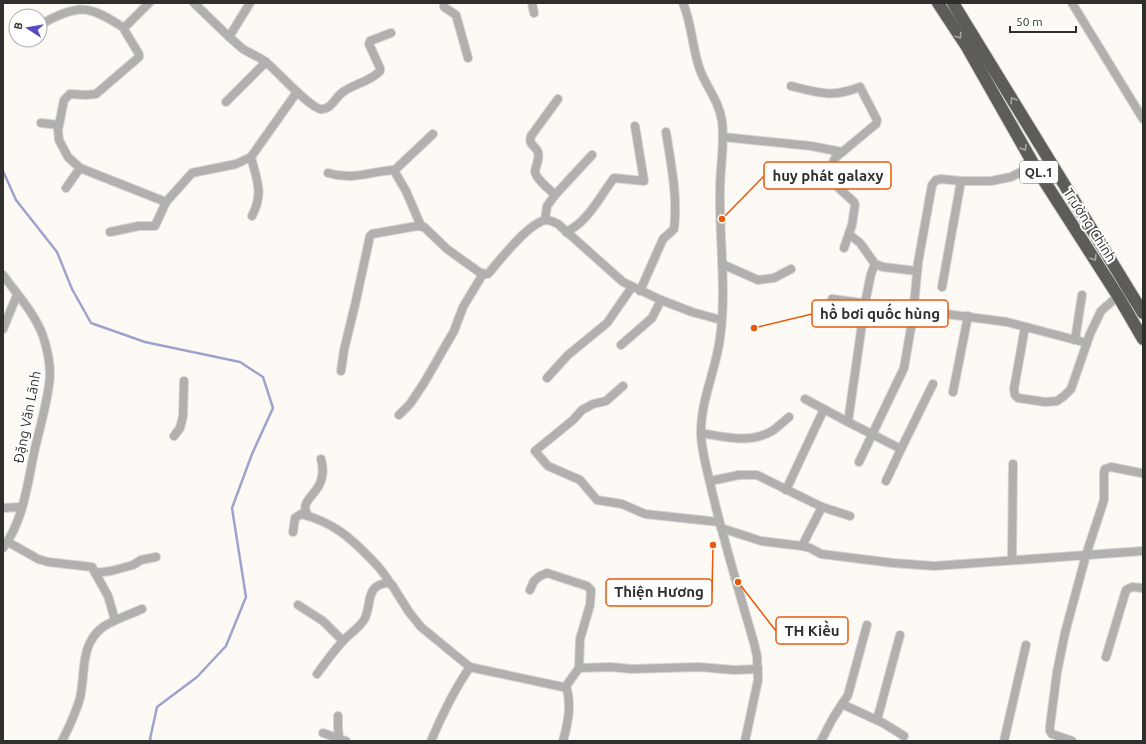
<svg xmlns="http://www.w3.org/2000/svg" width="1146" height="744" font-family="Ubuntu,sans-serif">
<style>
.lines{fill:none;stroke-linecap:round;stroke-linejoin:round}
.stream{stroke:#9fa2cd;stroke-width:2.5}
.street-casing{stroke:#d8d5d2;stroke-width:10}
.highway-casing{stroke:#d8d5d2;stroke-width:14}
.street{stroke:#b1b0ae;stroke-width:8}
.highway{stroke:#5e5c58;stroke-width:12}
.oneway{stroke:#a6a5a3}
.labels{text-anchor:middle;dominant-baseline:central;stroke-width:4;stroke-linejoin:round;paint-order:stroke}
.shield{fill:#fff;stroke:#6e6d6c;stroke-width:1}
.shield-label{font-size:13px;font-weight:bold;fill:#302f2d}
.street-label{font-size:14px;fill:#302f2d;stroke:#fff}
.leader{fill:none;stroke:#e8590c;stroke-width:1.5}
.callout-dot{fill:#e8590c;stroke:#fff;stroke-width:1.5}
.callout{fill:#fff;stroke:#e8590c;stroke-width:1.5}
.callout-label{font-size:15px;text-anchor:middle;font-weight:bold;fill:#302f2d}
</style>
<rect width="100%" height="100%" fill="#fdfaf6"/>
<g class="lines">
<polyline class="stream" points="3,171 16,200 57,252 72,289 91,323 145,342 240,362 263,377 273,408 252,454 232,508 246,597 226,646 197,677 157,707 150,739 152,741"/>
<defs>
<g id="street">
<polyline points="149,3 124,28 125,31 139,54 139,57 96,94 86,95 70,94 64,100 58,130 59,140 68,157 80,168 166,202"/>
<path d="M 194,3 C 210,18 226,35 243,49 C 251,54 260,57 267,63 C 278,72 308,106 320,109 C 331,111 335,97 343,92 C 355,83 370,82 380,71 L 380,68 L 369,44 L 370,41 L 391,33"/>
<polyline points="444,3 444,7 456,15 468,58"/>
<polyline points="532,3 534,13"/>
<path d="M 683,3 C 692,24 692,48 700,70 C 707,88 719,101 722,121 C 725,144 720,167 720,190 C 719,239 727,289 720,338 C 716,370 701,399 701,432 C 701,450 707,469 711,487 C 723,539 739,591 754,643 L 757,656 L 758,680 L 745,741"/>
<polyline points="1072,3 1143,119"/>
<path d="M 40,25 C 51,18 74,7 87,10 C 100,12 113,21 124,28"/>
<polyline points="229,37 250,3"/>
<path d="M 791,86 C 819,93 832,98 860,87 L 877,120 L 876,124 L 835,158 L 830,170 L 830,177 L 832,182 L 854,202 L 855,205 L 852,225 L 844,248"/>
<polyline points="226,102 266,62"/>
<polyline points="41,123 59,125"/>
<polyline points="723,137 811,146 842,152"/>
<path d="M 251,157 C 257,181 264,193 252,216"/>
<path d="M 328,173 C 353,181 371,171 395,170"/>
<polyline points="66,188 80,168"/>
<path d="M 555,195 C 550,190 535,178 535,171 C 536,165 540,159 538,152 C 535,145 528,145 531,136 L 558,99"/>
<polyline points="545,220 547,206 555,195 592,155"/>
<polyline points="421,226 406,191 396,174 395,170 399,166 433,134"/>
<polyline points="110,232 139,226 155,226 166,202 192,173 236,164 251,157 297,92"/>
<path d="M 566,232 C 588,222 600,196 614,178 L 644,181 L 635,126"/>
<polyline points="849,234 860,243 875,264 883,267 917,271"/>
<polyline points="722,264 758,280 774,278 791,269"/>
<polyline points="875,264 871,274 865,303 848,422 901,449 886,481"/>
<path d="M 3,275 C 17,294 35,314 43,336 C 47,348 50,363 50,375 C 49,395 41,424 36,444 C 28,478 25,519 3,548"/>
<polyline points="942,287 961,181"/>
<path d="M 640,291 L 663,239 L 674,229 C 678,197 671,164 666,132"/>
<polyline points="832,299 1007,322 1087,343"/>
<polyline points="1025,327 1014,389 1015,395 1018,398 1045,402 1057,401 1064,396 1071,389 1090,334 1101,311 1118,296"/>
<polyline points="3,329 17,295"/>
<polyline points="1075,340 1082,295"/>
<polyline points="621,345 652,318 661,300"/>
<path d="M 341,371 L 344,350 L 355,305 L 370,236 L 372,234 L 417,226 L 424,227 L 447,249 L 479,272 L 485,274 L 488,274 C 499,261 529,222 546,220 C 550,220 554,222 558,224 L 623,282 L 661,300 L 692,312 L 721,320"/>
<polyline points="547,378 568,355 607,323 632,287"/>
<polyline points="623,386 606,401 593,404 582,410 573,420 535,451 548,466 580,480 597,500 622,504 645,514 719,522"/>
<polyline points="953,392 968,316"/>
<polyline points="805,399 848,422"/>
<polyline points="399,415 410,404 424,383 454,331 463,307 483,274"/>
<path d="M 701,433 C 725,437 750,444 772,431 C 778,427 783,422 789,417"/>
<polyline points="174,436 180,428 183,416 184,381"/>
<polyline points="901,449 933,384"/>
<polyline points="859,462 904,368 913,316 918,263 932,185 936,180 941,179 961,181 991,181 1011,177 1034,165"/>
<polyline points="710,481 739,475 757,475 822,507 802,546"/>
<polyline points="786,490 824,409"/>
<polyline points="822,507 850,516"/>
<polyline points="3,508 21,507"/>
<path d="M 308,516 C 306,512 304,508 306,504 C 308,499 313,494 316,490 C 323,481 324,470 321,459"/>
<polyline points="721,528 761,541 802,546 810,548 821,554 893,563 934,566 1143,551"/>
<path d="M 293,532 L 295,518 L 301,514 C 332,522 349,536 371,559 C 379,567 385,574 390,583"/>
<polyline points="8,542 38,559 48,562 92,567 108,596 115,620"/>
<polyline points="1012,560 1013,464"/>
<polyline points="95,573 111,571 133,565 141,560 156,557"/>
<polyline points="530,590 534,581 540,576 547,573 587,586 591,590 590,605 580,639 579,668"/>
<polyline points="298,605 323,621 343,641"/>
<polyline points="1106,657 1126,590 1132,587 1143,588"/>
<path d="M 317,674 C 325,663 333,652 342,642 C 349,634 361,627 365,618 C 372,603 365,585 388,583 L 392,585 L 409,612 L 421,627 L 460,659 L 470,667 L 474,668 L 563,687 L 566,686 L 579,668 L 611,667 L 632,669 L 699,667 L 734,670 L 758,669"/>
<polyline points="842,704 883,723 904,736"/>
<polyline points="338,716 338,727 339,739"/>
<polyline points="877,720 900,635"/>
<polyline points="323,733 346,741"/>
<path d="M 62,741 C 69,727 76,713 80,698 C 86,673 79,645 103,627 C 115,619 129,615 142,609"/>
<path d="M 431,741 C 442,715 454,690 470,667"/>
<path d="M 563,741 C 568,723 572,704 566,686"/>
<polyline points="821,741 833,718 848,695 867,625"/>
<polyline points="1004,741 1026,645"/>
<polyline points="1072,741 1052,734 1050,731 1050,726 1057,672 1065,633 1086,555 1104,500 1104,472 1105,469 1111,467 1141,473"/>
</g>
<g id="highway">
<polyline points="938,3 967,47 1034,165 1118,296 1143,339"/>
<polyline points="953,3 1143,313"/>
</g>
</defs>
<use href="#street" class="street-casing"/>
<use href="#highway" class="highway-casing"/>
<use href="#street" class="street"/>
<use href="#highway" class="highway"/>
</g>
<defs><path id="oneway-chevron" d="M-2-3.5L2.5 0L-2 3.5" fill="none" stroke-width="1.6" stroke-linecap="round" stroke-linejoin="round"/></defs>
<g class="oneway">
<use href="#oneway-chevron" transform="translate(959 36) rotate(57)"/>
<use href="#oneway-chevron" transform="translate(1013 100) rotate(-121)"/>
<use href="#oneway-chevron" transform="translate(1024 148) rotate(60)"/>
<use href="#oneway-chevron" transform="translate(1094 258) rotate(58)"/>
</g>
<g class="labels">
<rect class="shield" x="1020" y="161" width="38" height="22" rx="3"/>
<g class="shield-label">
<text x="1039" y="172">QL.1</text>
</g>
<g class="street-label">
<text transform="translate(1090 225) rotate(57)">Trường Chinh</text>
<text transform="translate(27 417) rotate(-79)">Đặng Văn Lãnh</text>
</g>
</g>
<path class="leader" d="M722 219L764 176M754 328L812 314M713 545L712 592M738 582L776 631"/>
<g class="callout-dot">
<circle cx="722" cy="219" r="4"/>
<circle cx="754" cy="328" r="4"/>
<circle cx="713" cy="545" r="4"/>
<circle cx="738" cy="582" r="4"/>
</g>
<g class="callout">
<rect x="764" y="162" width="127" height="27" rx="4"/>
<rect x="812" y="300" width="136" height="27" rx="4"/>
<rect x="606" y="579" width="106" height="27" rx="4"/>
<rect x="776" y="617" width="72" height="27" rx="4"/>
</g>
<g class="callout-label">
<text x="828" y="181">huy phát galaxy</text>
<text x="880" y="319">hồ bơi quốc hùng</text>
<text x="659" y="597">Thiện Hương</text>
<text x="812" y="636">TH Kiều</text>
</g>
<rect width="1146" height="744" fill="none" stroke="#302f2d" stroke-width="8"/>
<g transform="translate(28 28) rotate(282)"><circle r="19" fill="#ffffff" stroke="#acacab"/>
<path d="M0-3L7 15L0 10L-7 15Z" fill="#554bc2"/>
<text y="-6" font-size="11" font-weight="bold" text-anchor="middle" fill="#302f2d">B</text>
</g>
<path d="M1010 26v6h66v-6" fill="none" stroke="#302f2d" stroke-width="2"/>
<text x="1016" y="26" font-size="12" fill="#302f2d" stroke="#ffffff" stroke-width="3" paint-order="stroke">50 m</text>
</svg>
